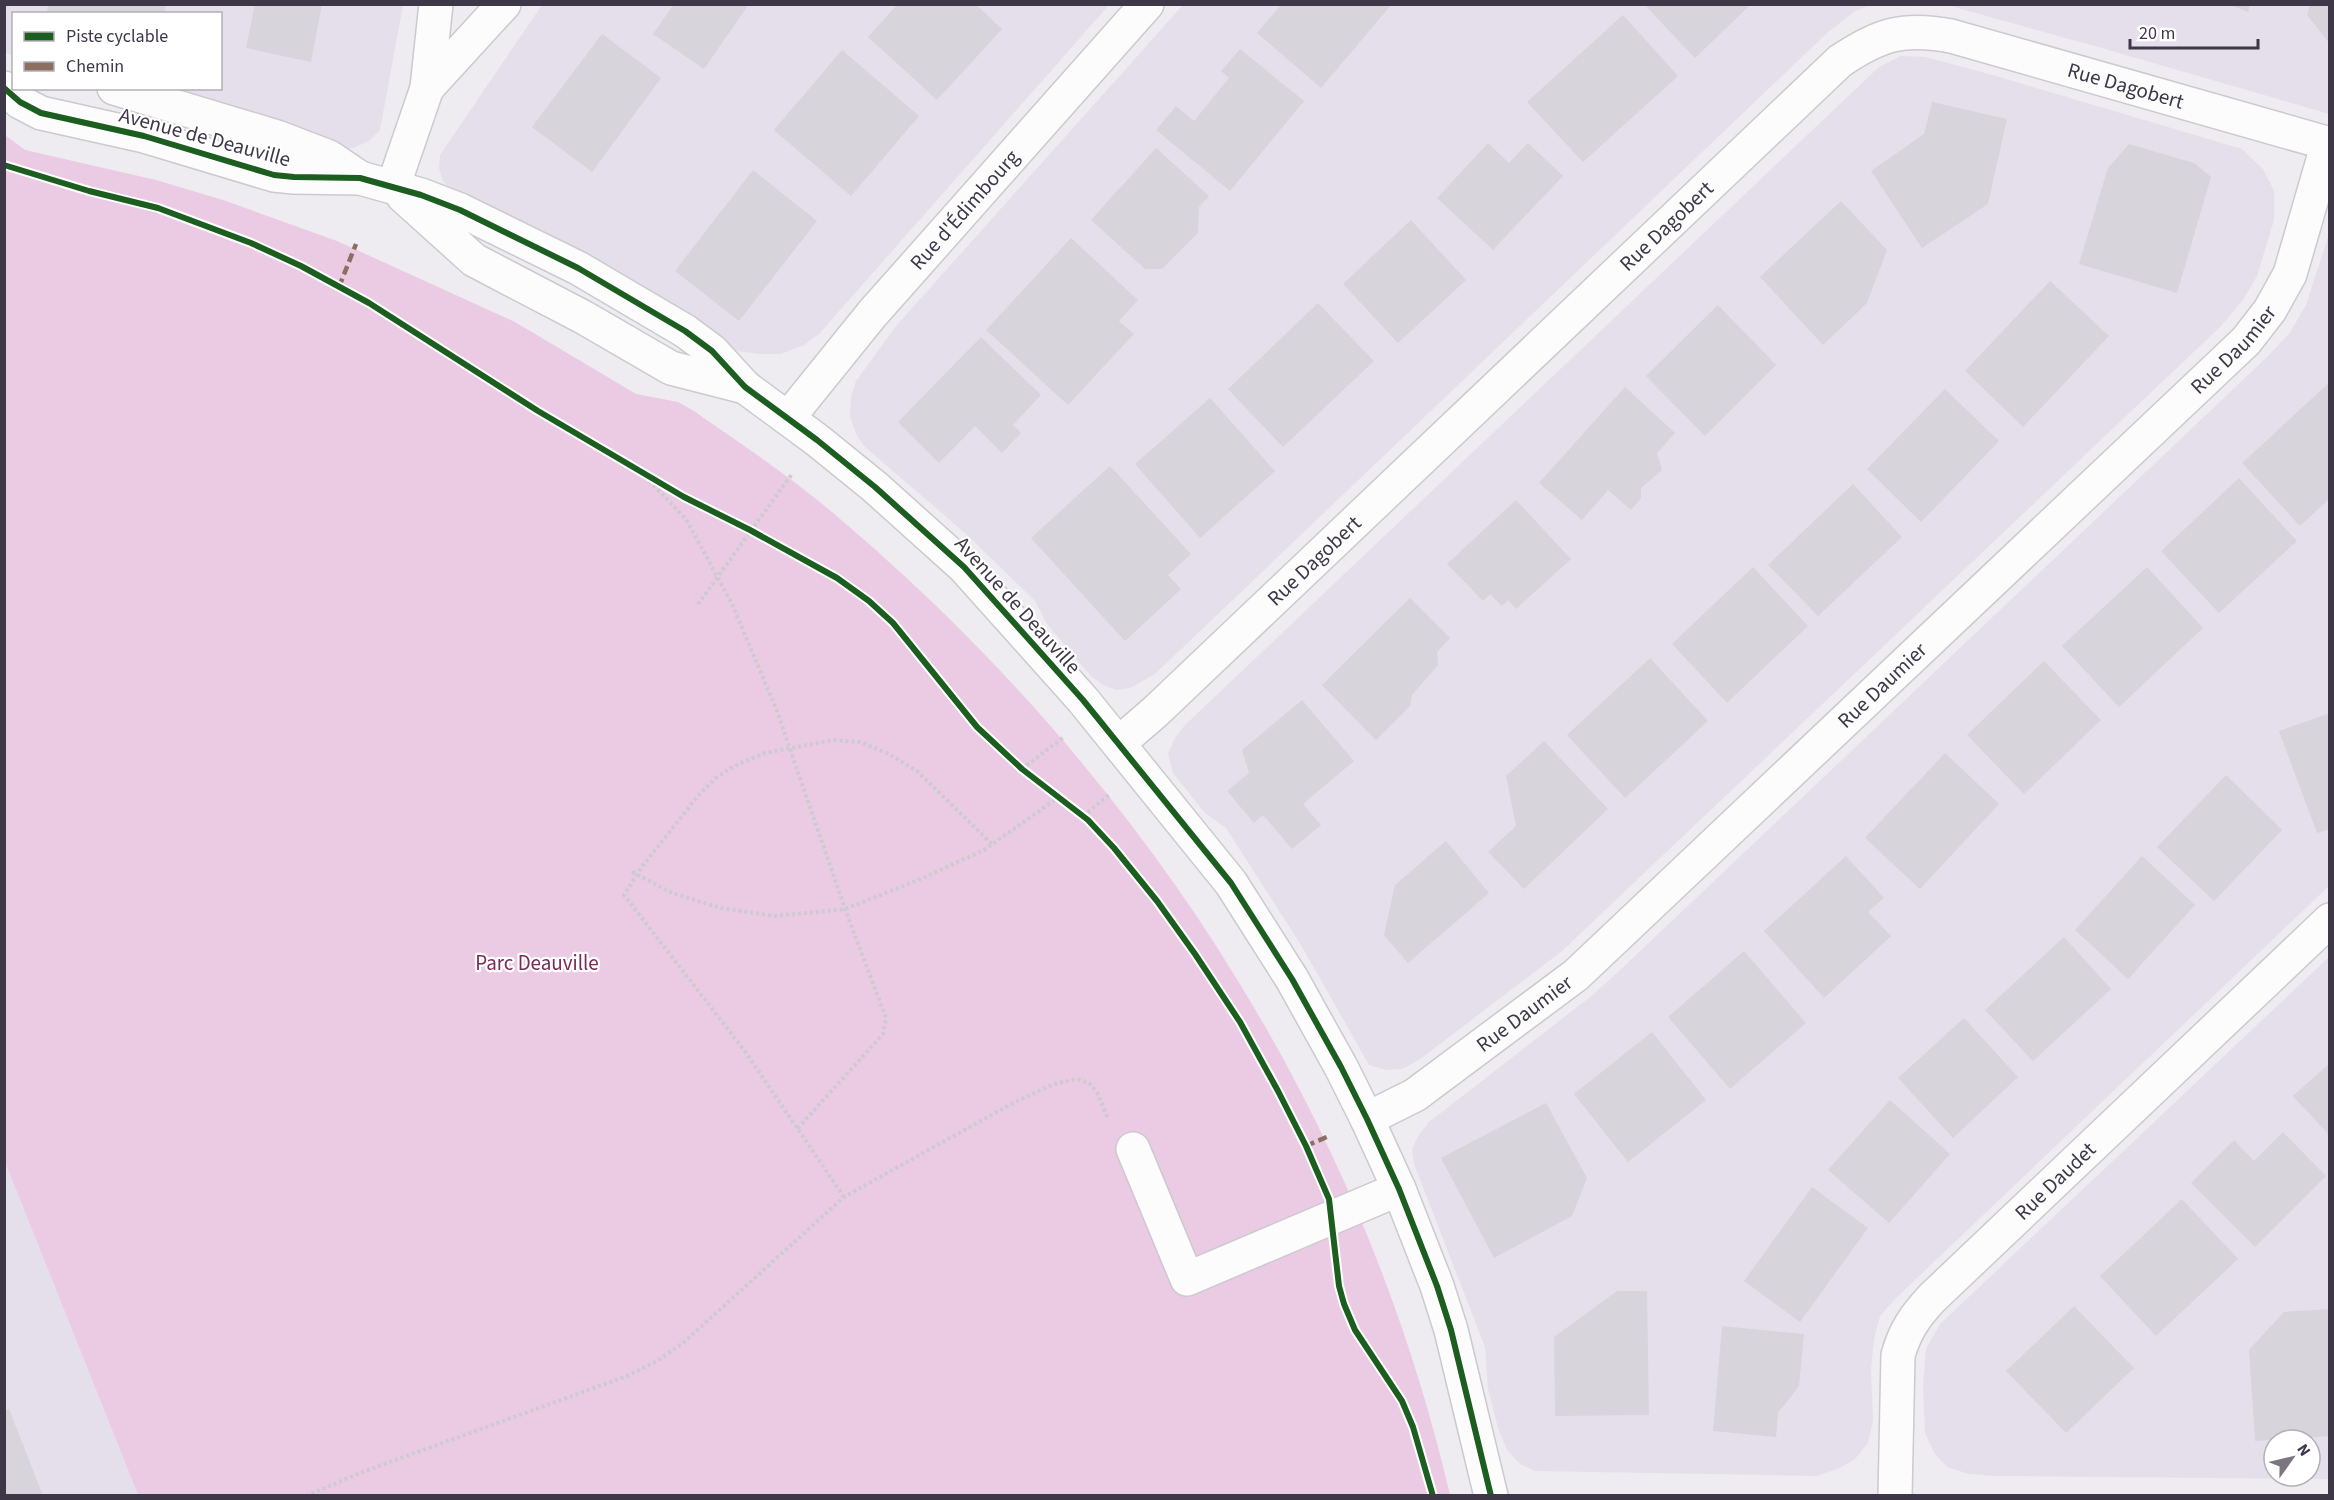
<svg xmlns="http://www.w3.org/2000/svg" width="2334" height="1500" font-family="'Source Sans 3',sans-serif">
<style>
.residential{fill:#e5dfeb;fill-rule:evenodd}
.green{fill:#ebcbe3}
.building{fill:#d7d4db}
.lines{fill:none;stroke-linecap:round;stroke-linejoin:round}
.minor-casing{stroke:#ccc9cf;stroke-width:36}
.path{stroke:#cecad1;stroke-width:4;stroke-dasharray:3 3;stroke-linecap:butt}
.minor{stroke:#fcfcfd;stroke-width:33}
.quiet{stroke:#8d6e63;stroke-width:4.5;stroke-dasharray:9 4.5;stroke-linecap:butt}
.cycleway-casing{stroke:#fff;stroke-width:10}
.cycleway{stroke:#1b5e20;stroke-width:6}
.labels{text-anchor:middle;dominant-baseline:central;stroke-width:4.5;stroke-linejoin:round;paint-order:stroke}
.street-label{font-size:21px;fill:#3e3748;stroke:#fff}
.park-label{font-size:21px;fill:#7a2a55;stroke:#fff}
</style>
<rect width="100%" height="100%" fill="#eeebf1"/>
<g class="residential">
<polygon points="4,5 403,5 380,130 369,141 353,148 343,149 156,89 220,88 220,14 14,14 13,56 5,52"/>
<polygon points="542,5 1109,5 819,334 804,345 781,354 759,354 737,351 693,322 453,193 443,181 439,168 440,155"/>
<polygon points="1183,5 1870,5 1855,11 1826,34 1155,674 1130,688 1117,690 1103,685 1091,676 1047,624 1035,601 965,533 865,447 856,434 850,416 851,397 856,381 896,326"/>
<polygon points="1947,5 2329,5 2329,114 2105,49"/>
<polygon points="1901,56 1925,57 1989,74 2242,149 2263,169 2274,191 2274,220 2257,276 2243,300 2220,327 1562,951 1419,1060 1402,1069 1386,1070 1369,1065 1301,945 1226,828 1205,813 1173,773 1168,754 1175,738 1185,725 1879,67"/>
<polygon points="2329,234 2329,886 1896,1298 1880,1316 1874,1339 1871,1370 1873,1420 1868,1443 1855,1459 1838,1469 1816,1476 1535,1471 1520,1464 1507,1450 1498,1428 1488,1389 1485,1347 1414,1164 1412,1149 1418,1136 1429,1122 1590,997 1617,973 2266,358 2289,334 2306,305"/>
<path d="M 2329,957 L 2329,1479 L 1996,1476 L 1969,1474 L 1947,1467 L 1935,1454 L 1925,1433 L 1923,1386 L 1926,1349 L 1940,1324 ZM 2274,1440 L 2310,1440 L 2310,1476 L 2274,1476 Z"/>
<polygon points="5,1162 138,1495 5,1495"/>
</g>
<path class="green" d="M 5,135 L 25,150 L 156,180 L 223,200 L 337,241 L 515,322 L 636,394 L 678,402 L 694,411 C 738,442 784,472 826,507 C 1133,763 1359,1104 1450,1495 L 138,1495 L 5,1162 Z"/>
<g class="building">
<polygon points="48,4 166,4 165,14 47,14"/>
<polygon points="255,4 322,4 311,62 246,48"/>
<polygon points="674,4 749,4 704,69 653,34"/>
<polygon points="898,4 975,4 1002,29 937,100 868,37"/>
<polygon points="1282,4 1392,4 1321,88 1257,33"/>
<polygon points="1644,4 1751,4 1695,58"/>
<polygon points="2228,4 2250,4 2248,12"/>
<polygon points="2310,4 2330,4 2330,44 2307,15"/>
<polygon points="1623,15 1678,76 1583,162 1527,102"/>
<polygon points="602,34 661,78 592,172 532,127"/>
<polygon points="1240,49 1304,101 1230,191 1156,130 1176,106 1194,121 1229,78 1221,71"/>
<polygon points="842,50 919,116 851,196 774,130"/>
<polygon points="1932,102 2007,119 1988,204 1922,248 1871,171 1924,134"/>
<polygon points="1488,143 1509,163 1528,143 1563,176 1493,250 1437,198"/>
<polygon points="2129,144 2194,163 2211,177 2177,293 2079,264 2108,168"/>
<polygon points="1156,148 1209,196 1199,207 1198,233 1162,269 1145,269 1091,220"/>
<polygon points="753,170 817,221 739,321 675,271"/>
<polygon points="1841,201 1887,250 1867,303 1823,345 1760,277"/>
<polygon points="1411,220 1466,280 1398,343 1343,284"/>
<polygon points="1071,238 1138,300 1119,321 1134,334 1068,405 986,330"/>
<polygon points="2050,281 2109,336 2023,427 1965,371"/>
<polygon points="1318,303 1374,361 1283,447 1228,389"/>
<polygon points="1718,305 1776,365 1705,436 1646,376"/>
<polygon points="981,337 1041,395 1013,425 1021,433 1002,453 975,426 939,463 898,422"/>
<polygon points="2330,382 2330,498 2300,526 2242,463"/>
<polygon points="1625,387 1675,433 1657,453 1662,470 1641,488 1641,498 1631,510 1608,490 1582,520 1539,483"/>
<polygon points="1945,389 1999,441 1921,522 1867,469"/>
<polygon points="1210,398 1275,471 1200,538 1135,464"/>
<polygon points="1110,466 1191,554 1168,575 1181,589 1125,641 1031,538"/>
<polygon points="2239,478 2297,541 2219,613 2161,551"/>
<polygon points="1853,484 1902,537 1818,616 1768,565"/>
<polygon points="1516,500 1571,559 1516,609 1508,600 1502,606 1490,594 1483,601 1447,564"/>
<polygon points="1753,567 1808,626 1727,703 1672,644"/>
<polygon points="2147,567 2203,628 2119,707 2062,646"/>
<polygon points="1410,598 1450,638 1437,652 1438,665 1412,695 1410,706 1376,740 1322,685"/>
<polygon points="1650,658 1708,721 1625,798 1567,735"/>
<polygon points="2044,661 2101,720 2024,794 1967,735"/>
<polygon points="1302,700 1354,761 1303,804 1321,825 1292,849 1263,815 1254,823 1227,791 1249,773 1242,750"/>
<polygon points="2330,713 2330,829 2317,833 2279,731"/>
<polygon points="1544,741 1608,809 1524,889 1488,852 1516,826 1506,776"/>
<polygon points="1945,753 1999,804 1920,889 1865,838"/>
<polygon points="2226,775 2282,830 2214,901 2157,847"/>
<polygon points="1446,841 1489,893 1408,963 1384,935 1395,885"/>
<polygon points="1846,856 1884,898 1868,912 1891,936 1824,998 1764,931"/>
<polygon points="2142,856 2195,905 2128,979 2075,930"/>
<polygon points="2064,937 2111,989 2033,1061 1985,1010"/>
<polygon points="1744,951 1806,1023 1730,1089 1668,1017"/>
<polygon points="1964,1018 2018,1077 1953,1138 1898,1078"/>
<polygon points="1652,1032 1706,1100 1628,1162 1574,1094"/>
<polygon points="2330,1063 2330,1136 2293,1096"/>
<polygon points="1890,1100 1950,1154 1889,1223 1828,1170"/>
<polygon points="1546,1103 1587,1178 1572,1216 1494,1258 1441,1158"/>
<polygon points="2283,1132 2326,1176 2255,1247 2191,1183 2234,1140 2254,1161"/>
<polygon points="1812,1187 1868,1228 1800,1322 1744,1281"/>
<polygon points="2182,1199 2238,1259 2156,1336 2100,1276"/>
<polygon points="1617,1291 1647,1291 1649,1415 1555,1416 1554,1337"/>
<polygon points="2074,1306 2134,1368 2066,1433 2006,1371"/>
<polygon points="2330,1309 2330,1436 2255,1441 2249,1350 2284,1312"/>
<polygon points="1722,1326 1804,1334 1799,1386 1778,1413 1776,1437 1713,1431"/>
<polygon points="9,1409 43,1496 4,1496 4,1411"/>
</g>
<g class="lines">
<defs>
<g id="minor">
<polyline points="4,88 20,102 41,113 144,136 274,175 294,177 360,178 421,195 460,210 578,268 685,331 712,351 745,387 817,440 875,487 964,567 1083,700 1231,883 1292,979 1341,1067 1367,1119 1399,1189 1437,1286 1451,1330 1491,1496"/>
<polyline points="114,88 277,137 329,157 360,178"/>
<polyline points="427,88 504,4"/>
<polyline points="393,187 427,88 436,4"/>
<polyline points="403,196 474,260 583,317 671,368 745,387"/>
<path id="s1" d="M 788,418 L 872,314 L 1147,4"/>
<path id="s2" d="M 1119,743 L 1155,712 L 1840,61 C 1880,34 1904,27 1951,36 L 2330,144"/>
<path id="s3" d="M 1367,1119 L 1415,1095 L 1576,975 L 2246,341 L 2270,310 L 2290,274 L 2328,143"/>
<polyline points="1133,1149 1187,1279 1399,1189"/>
<path id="s4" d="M 1895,1496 L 1898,1355 C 1905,1331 1915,1316 1932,1298 L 2330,920"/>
</g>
</defs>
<use href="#minor" class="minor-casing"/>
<g class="path">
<polyline points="641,472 686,519 732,604 777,711 845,909 886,1018 883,1034 797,1129"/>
<polyline points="698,604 792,474"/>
<polyline points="1022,769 1064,737"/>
<polyline points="1083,816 1110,794"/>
<polyline points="632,872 672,893 721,908 775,916 845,909 916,881 984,850 1059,797"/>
<polyline points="844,1197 744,1050 624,895 641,868 697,797 716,778 734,766 765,753 833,740 860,742 887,753 917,771 993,845"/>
<polyline points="306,1496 365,1471 627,1376 657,1361 683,1343 844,1197 1013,1103 1054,1084 1077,1079 1089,1083 1097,1092 1108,1119"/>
</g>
<use href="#minor" class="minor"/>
<g class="quiet">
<polyline points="339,287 356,244"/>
<polyline points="1306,1146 1329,1136"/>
</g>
<defs>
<g id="cycleway">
<polyline points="4,88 20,102 41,113 144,136 274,175 294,177 360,178 421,195 460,210 578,268 685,331 712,351 745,387 817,440 875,487 964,567 1083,700 1231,883 1292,979 1341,1067 1367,1119 1399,1189 1437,1286 1451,1330 1491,1496"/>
<polyline points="4,165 89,191 158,208 251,243 301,266 369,303 538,411 684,497 750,530 837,578 869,601 893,623 977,727 1022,769 1088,820 1114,848 1157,901 1195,954 1240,1022 1278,1091 1306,1146 1329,1199 1339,1286 1344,1304 1355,1330 1402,1401 1413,1427 1433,1496"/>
</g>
</defs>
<use href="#cycleway" class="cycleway-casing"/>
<use href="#cycleway" class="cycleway"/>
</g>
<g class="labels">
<g class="street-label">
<text stroke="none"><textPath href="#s2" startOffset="1292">Rue Dagobert</textPath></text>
<text transform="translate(205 137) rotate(15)">Avenue de Deauville</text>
<text stroke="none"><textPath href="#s1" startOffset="273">Rue d'Édimbourg</textPath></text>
<text stroke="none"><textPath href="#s2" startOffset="753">Rue Dagobert</textPath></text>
<text stroke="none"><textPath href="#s3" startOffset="1162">Rue Daumier</textPath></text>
<text stroke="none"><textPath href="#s2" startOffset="267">Rue Dagobert</textPath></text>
<text transform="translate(1018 605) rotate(48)">Avenue de Deauville</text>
<text stroke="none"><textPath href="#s3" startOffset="676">Rue Daumier</textPath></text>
<text stroke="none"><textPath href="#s3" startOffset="190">Rue Daumier</textPath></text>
<text stroke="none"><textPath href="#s4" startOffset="378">Rue Daudet</textPath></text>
</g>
<g class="park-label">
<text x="537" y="963">Parc Deauville</text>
</g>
</g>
<rect width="2334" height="1500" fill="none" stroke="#3e3748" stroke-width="12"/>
<rect x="12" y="12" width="210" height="78" fill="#ffffff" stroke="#b2afb6" stroke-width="1.5"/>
<rect x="24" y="32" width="30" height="9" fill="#1b5e20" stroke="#b2afb6" stroke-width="1.5"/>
<text x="66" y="42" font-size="18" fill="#3e3748">Piste cyclable</text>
<rect x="24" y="62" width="30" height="9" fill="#8d6e63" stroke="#b2afb6" stroke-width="1.5"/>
<text x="66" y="72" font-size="18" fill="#3e3748">Chemin</text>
<g transform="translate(2292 1458) rotate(56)"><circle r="28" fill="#ffffff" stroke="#b2afb6" stroke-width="1.5"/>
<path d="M0-4.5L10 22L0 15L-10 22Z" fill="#7c7683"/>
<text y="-9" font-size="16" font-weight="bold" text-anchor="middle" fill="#3e3748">N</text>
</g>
<path d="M2130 39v9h128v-9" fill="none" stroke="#3e3748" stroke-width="3"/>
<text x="2139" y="39" font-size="18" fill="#3e3748" stroke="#ffffff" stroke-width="4.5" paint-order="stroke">20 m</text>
</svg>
